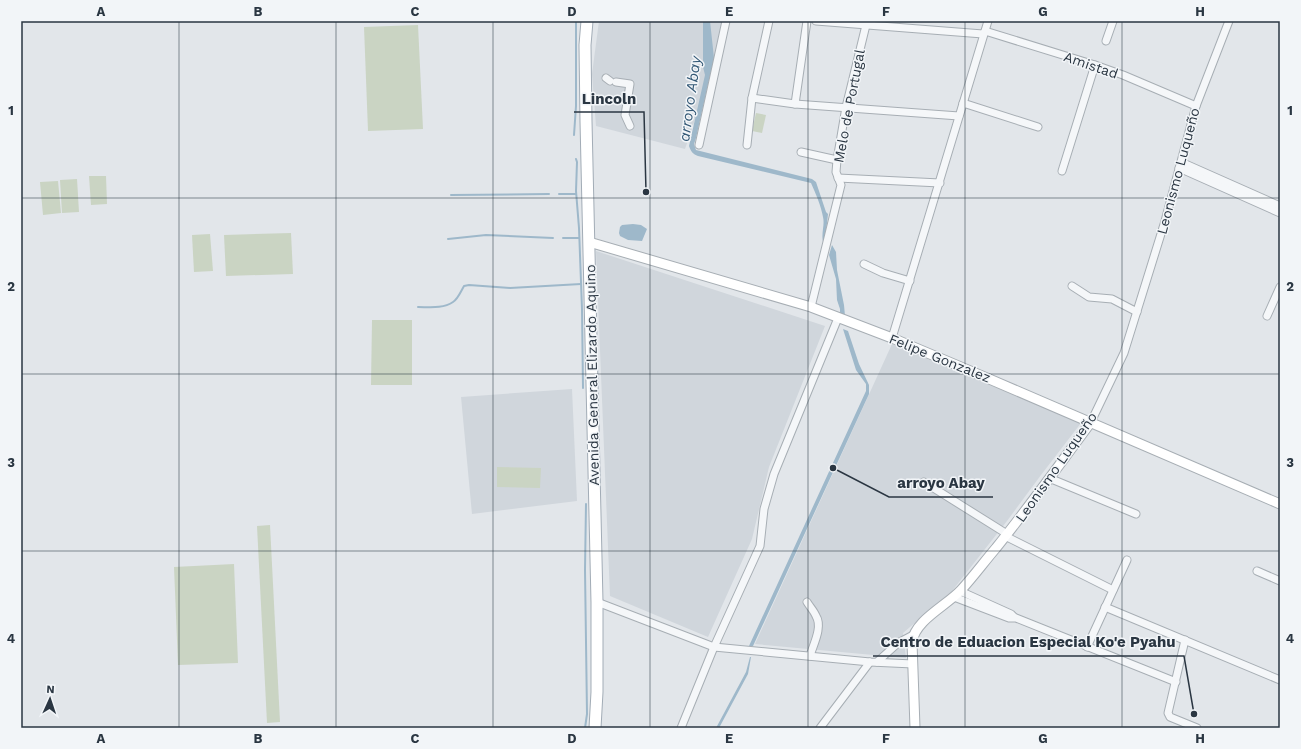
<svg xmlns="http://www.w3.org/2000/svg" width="1301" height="749" font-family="'Work Sans',sans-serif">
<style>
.built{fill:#d0d6dc}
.green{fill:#cad4c3}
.water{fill:#9eb8ca}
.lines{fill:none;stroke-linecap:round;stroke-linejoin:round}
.stream{stroke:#9eb8ca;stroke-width:2}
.street-casing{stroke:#a7aeb4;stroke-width:9}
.secondary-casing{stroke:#a7aeb4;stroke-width:11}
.primary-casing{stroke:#a2acb6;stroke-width:13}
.street{stroke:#f5f7f9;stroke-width:7}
.secondary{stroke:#fff;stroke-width:9}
.primary{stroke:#fff;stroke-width:11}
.grid{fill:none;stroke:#2a3642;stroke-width:1;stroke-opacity:0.55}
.labels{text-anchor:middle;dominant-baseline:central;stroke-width:3;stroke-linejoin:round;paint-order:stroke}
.street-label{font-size:14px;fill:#2a3642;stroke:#f2f5f8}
.water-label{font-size:15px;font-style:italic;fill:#345976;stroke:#f2f5f8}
.leader{fill:none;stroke:#2a3642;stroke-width:1.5}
.callout-dot{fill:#2a3642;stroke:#f2f5f8;stroke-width:1.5}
.callout-label{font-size:15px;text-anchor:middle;font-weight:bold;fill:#2a3642;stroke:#f2f5f8;stroke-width:3;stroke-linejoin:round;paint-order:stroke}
.neatline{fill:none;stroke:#2a3642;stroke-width:1.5}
.grid-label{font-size:13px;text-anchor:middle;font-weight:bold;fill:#2a3642}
</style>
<rect width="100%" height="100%" fill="#e2e6ea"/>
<g class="built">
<polygon points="599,21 722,21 710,76 685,149 596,126 592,74"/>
<polygon points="596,251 825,326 769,467 752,539 708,637 610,596"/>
<polygon points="892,344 1081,423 1041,475 1007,521 952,591 903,633 906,658 755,644"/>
<polygon points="572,389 577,501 472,514 461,397"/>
</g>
<g class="green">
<polygon points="418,25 423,129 368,131 364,27"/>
<polygon points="756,113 766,115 762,133 752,131"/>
<polygon points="89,176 106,176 107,204 91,205"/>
<polygon points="77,179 79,212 62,213 60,180"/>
<polygon points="58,181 61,213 43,215 40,182"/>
<polygon points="291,233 293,274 226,276 224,235"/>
<polygon points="210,234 213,271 194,272 192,235"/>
<polygon points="372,320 412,320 412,385 371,385"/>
<polygon points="497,467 541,468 540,488 497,487"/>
<polygon points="270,525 280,722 267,723 257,526"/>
<polygon points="234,564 238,663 178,665 174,567"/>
</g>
<g class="water">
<path d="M 703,21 L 710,21 L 714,58 L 696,138 L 694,144 L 696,150 L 812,179 L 816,182 L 826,212 L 828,214 L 826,232 L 823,242 C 821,233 825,225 823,217 C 821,206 816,194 811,183 L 698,156 C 693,154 691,152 689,146 L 705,75 L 703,67 Z"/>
<polygon points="633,224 641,225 647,229 642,241 628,240 620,236 619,233 620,227 622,225"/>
<polygon points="832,245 836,252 837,270 844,305 845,316 840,315 840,309 837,300 836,279 829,255"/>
<polygon points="843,329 848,331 859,364 869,385 869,394 753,646 749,646 866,391 866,384 856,370"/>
<polygon points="750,657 751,657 748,674 719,728 716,728 746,672"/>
</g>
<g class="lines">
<g class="stream">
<polyline points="574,135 576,106 576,21"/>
<polyline points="576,159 577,162 576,191 579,228 582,309 583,388"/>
<polyline points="559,194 576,194"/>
<polyline points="451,195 549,194"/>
<polyline points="563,238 579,238"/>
<polyline points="448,239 486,235 553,238"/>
<path d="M 418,307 C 429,307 443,309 453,302 C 458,299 461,291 464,286 L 469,285 L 510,288 L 581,284"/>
<polyline points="585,728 587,714 585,570 586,504"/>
</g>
<defs>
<g id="street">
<polyline points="816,21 983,34"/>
<polyline points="985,31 1095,65 1123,75 1196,106"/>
<polyline points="1106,41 1113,21"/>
<polyline points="606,78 610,81"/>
<polyline points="616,82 630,84 625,115 630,126"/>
<polyline points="752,98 795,104 959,116"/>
<polyline points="963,103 1038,127"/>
<polyline points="795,104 807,21"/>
<polyline points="699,145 726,21"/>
<polyline points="747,145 752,98 769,21"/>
<polyline points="801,152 837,160"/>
<polyline points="1181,162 1280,206"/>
<polyline points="1179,168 1280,213"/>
<polyline points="1062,171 1095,65"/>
<polyline points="838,178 940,183"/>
<polyline points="864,264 883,273 910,281"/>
<polyline points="1072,286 1089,297 1112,299 1137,312"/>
<polyline points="811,307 841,185 836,172 837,160 846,107 867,21"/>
<polyline points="1267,316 1280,287"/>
<polyline points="892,338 988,21"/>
<polyline points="1091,422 1124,353 1165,221 1196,106 1229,21"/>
<polyline points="1049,478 1136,514"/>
<polyline points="924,482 1007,534"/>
<polyline points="1005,536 1113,590"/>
<polyline points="1257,571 1280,581"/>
<polyline points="960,591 1011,614 1014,617"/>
<polyline points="954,597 1009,618 1016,618 1176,682"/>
<polyline points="597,602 714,647 870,662 913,664"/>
<path d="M 807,602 C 810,607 814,611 816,616 C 823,627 813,645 810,656"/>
<polyline points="1105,607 1280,680"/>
<polyline points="1185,640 1168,713 1170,717 1197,728"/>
<polyline points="1087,647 1127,560"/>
<polyline points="877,662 898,643 913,635"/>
<polyline points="681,728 714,647 760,546 764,509 774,474 838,318"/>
<polyline points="820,728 870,662"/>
</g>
<g id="secondary">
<polyline points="589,242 811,307 892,338 987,378 1280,504"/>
<path d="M 915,728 L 912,642 C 915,620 946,606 961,590 C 973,577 984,562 996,548 C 1029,507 1060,464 1091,422"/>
</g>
<polyline id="primary" points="587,21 585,45 586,121 597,602 597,692 595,728"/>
</defs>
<use href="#street" class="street-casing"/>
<use href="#secondary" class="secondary-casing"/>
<use href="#primary" class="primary-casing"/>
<use href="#street" class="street"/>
<use href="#secondary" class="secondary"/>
<use href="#primary" class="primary"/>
</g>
<path class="grid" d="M 179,21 L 179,728M 336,21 L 336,728M 493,21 L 493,728M 650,21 L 650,728M 808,21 L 808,728M 965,21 L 965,728M 1122,21 L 1122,728M 21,198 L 1280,198M 21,374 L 1280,374M 21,551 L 1280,551"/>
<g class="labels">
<g class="street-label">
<text transform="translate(1091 65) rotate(19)">Amistad</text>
<text transform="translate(849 106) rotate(-79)">Melo de Portugal</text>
<text transform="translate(1178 171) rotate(-75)">Leonismo Luqueño</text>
<text transform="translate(940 358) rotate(22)">Felipe Gonzalez</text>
<text transform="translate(592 375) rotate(-91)">Avenida General Elizardo Aquino</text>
<text transform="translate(1056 467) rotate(-55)">Leonismo Luqueño</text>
</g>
<g class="water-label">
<text transform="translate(690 99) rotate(-82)">arroyo Abay</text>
</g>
</g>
<path class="leader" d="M646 192L644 112H574M833 468L889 497H993M1194 714L1184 656H873"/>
<g class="callout-dot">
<circle cx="646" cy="192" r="4"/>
<circle cx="833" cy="468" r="4"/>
<circle cx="1194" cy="714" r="4"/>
</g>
<g class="callout-label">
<text x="609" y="104">Lincoln</text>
<text x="941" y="488">arroyo Abay</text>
<text x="1028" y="647">Centro de Eduacion Especial Ko'e Pyahu</text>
</g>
<rect width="1301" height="749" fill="none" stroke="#f2f5f8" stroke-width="44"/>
<g transform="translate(50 699) rotate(3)" stroke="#f2f5f8" stroke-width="3" paint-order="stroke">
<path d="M0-3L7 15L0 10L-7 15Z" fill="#2a3642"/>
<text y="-6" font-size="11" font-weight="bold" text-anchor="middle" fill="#2a3642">N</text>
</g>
<rect x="22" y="22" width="1257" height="705" class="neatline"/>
<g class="grid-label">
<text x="101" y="16">A</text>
<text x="258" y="16">B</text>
<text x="415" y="16">C</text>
<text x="572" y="16">D</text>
<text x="729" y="16">E</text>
<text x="886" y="16">F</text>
<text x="1043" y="16">G</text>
<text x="1200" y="16">H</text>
<text x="11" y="115">1</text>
<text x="1290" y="115">1</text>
<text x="11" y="291">2</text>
<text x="1290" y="291">2</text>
<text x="11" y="467">3</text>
<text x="1290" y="467">3</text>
<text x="11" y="643">4</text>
<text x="1290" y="643">4</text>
<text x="101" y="743">A</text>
<text x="258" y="743">B</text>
<text x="415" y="743">C</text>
<text x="572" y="743">D</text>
<text x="729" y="743">E</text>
<text x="886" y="743">F</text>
<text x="1043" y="743">G</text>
<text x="1200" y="743">H</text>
</g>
</svg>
